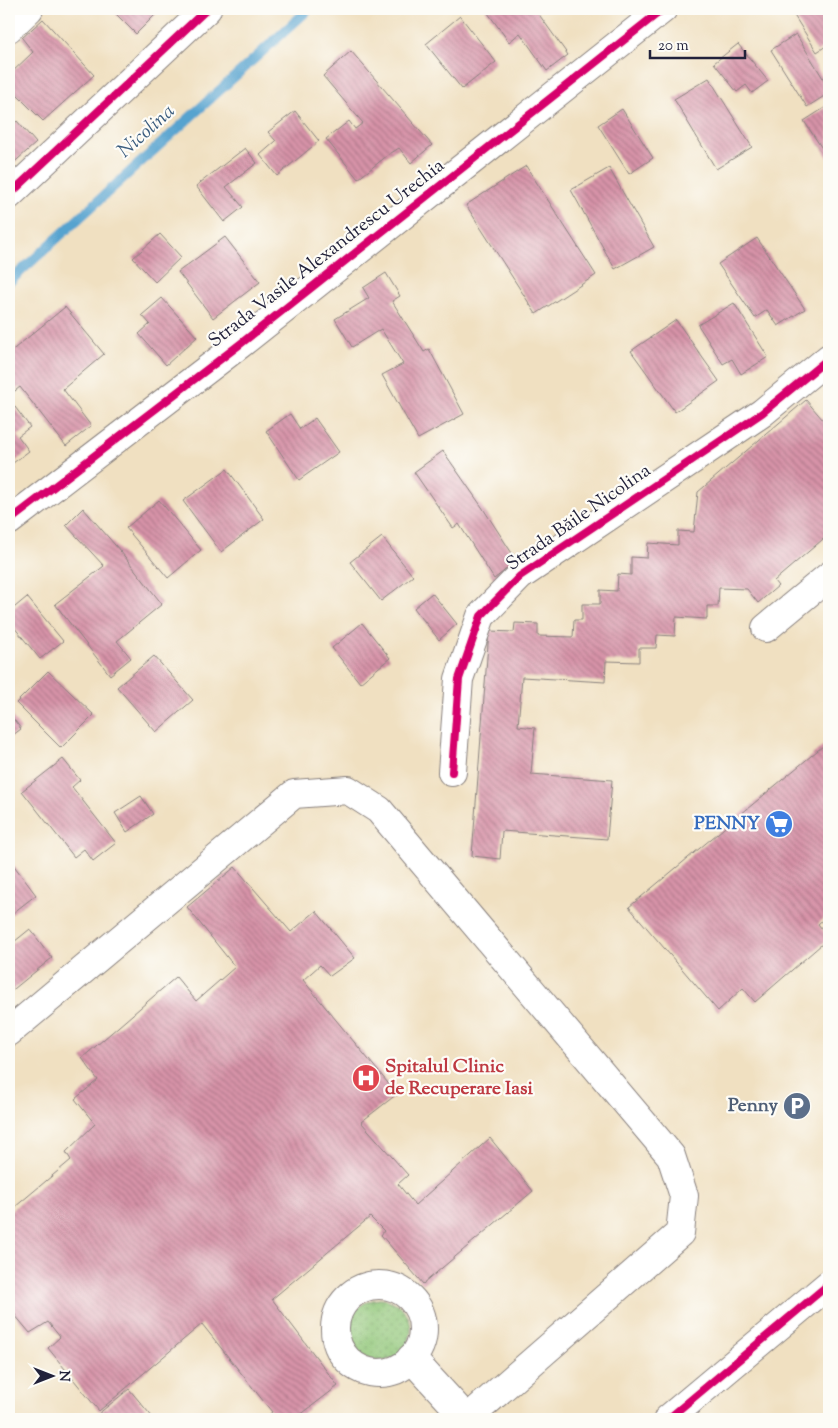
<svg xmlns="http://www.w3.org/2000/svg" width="838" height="1428" font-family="'Sorts Mill Goudy',serif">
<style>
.grass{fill:url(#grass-dots);stroke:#59745a}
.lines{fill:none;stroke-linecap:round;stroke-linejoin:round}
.stream{stroke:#57a3cf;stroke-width:10}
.building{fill:url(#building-back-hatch)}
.minor-casing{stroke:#89817e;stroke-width:30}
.minor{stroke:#fff;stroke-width:28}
.cycleway-casing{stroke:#fdfcf7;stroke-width:11}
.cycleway{stroke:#d6006c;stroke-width:8}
.labels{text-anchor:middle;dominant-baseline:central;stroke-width:4.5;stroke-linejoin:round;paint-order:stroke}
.street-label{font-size:19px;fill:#22223b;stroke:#fdfcf7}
.shop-label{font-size:19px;font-weight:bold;fill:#366cbe;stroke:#fdfcf7;text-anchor:end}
.health-label{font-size:19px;font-weight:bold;fill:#be3a42;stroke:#fdfcf7;text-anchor:start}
.service-label{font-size:19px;font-weight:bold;fill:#4e5e75;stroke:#fdfcf7;text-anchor:end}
.water-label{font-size:20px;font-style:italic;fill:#3a5c7e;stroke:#fdfcf7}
</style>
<defs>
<pattern id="grass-dots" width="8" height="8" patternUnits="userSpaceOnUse" patternTransform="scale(1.25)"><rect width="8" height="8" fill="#90c678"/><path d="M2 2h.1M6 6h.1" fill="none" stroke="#75a064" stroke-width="1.8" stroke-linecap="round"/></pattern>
<pattern id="building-back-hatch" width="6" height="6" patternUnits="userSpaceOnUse" patternTransform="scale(1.25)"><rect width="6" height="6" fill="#d793a8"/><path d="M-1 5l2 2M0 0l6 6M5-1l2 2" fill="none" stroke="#ae788a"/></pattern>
</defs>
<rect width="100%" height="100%" fill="#fdfcf7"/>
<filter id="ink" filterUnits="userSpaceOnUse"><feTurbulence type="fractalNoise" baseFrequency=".02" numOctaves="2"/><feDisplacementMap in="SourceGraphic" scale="10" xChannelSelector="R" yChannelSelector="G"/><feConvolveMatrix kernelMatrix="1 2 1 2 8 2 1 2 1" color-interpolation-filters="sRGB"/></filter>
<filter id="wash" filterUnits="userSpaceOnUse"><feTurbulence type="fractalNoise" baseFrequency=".0096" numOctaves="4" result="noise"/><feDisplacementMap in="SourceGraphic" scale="20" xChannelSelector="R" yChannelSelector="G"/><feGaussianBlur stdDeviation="1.12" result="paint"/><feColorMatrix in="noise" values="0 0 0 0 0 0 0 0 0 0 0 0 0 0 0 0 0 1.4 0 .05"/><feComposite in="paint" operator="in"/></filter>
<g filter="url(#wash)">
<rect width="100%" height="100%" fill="#f0e0c1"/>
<circle class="grass" cx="380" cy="1330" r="31"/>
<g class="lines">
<polyline class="stream" points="9,282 309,9"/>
</g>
<g id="blocks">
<g class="building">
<polygon points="111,9 161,9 136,34"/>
<polygon points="485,9 535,9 568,55 547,71 520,33 509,42"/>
<polygon points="790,9 820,9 829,24 829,44 817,52"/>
<polygon points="460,16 496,62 462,89 426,44"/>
<polygon points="43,19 94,75 43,121 9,87 9,75 33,52 22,38"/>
<polygon points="796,34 829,88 829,93 807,107 771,50"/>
<polygon points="738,44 768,81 752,93 746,85 737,92 714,63"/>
<polygon points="351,51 432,145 411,163 399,148 388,155 358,179 326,139 349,121 355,129 363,123 323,76"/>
<polygon points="709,78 752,147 716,169 674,99"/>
<polygon points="829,105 829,159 804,121"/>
<polygon points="622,109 653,158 629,174 598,125"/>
<polygon points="295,111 319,141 277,176 260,155 276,141 268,132"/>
<polygon points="17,121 36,143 9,167 9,128"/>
<polygon points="245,148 257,163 226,187 243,207 224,222 196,186"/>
<polygon points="526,166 596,275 536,314 466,205"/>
<polygon points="609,168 654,247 615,269 571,190"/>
<polygon points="160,234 181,257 155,282 133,258"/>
<polygon points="225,237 260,282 213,318 178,272"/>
<polygon points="757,238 805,309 778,326 767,310 755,318 718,264"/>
<polygon points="386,273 400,296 392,301 424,352 429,349 464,414 418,439 382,375 403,364 381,329 352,347 335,319 369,298 363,288"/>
<polygon points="162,298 197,337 166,365 139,334 150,324 142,315"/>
<polygon points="734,303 768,357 741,374 732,359 723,364 698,325"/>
<polygon points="65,307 104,354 63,389 91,426 66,446 20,387 11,394 9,391 9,353"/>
<polygon points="676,320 719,381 675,412 631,351"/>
<polygon points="9,399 30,427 18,436 29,451 9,466"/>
<polygon points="806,400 829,427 829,534 774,581 778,586 758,603 747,589 719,588 718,606 707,606 707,619 676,617 675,636 657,635 656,648 639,648 639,662 606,661 605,682 522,677 518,726 535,728 531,774 612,780 607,839 502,831 500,859 472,856 489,631 514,632 515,623 538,624 538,636 573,637 574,620 582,620 582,604 600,604 600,590 617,591 618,574 631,575 631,557 647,558 648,543 678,545 678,531 694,532 698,492"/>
<polygon points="290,414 300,429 315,418 339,452 299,480 266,431"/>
<polygon points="443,451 482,507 517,561 494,579 459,524 453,528 414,472"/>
<polygon points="227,469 264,519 221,552 183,501"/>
<polygon points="159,500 201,550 168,578 126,528"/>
<polygon points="83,508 121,552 162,604 117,641 131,658 110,675 55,604 104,566 66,525"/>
<polygon points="382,537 413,576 381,601 350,562"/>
<polygon points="432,593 457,624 439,640 414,608"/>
<polygon points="27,597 63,641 40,659 9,621 9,612"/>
<polygon points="362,623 390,658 360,683 332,648"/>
<polygon points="154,656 193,700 156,732 117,687"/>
<polygon points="48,671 94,715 61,748 16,703"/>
<polygon points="9,713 21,729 9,738"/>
<polygon points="829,741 829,914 818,924 829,938 755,1002 743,988 718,1011 629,907"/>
<polygon points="63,759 80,780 72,787 116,843 93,861 84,849 74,857 22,791"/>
<polygon points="141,796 153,814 127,832 115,813"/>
<polygon points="9,859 36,895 9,916"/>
<polygon points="235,867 291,932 316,911 355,958 330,976 320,965 303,980 397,1094 361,1122 408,1175 398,1184 415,1205 490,1138 533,1191 423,1284 381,1235 384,1231 370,1217 272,1299 338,1386 295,1419 264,1419 272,1412 202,1324 99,1411 48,1348 60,1337 48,1322 30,1333 9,1308 9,1212 71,1160 66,1152 95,1124 75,1099 98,1080 82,1058 176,977 196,1001 235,967 187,907"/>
<polygon points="30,929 52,958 9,993 9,946"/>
<polygon points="129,1389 154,1419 92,1419"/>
</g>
</g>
</g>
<g filter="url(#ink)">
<use href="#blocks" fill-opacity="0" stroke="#89817e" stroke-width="1"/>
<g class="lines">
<defs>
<g id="minor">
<polyline points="9,28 29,9"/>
<polyline points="9,195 207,9"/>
<polyline points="9,521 239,345 663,9"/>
<polyline points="766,628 829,576"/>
<polyline points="452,772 459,679 481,616 520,576 762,413 829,358"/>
<polyline points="9,1032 294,794 348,790 379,810 671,1156 684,1196 680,1233 467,1419 411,1358"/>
<circle cx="379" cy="1329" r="44"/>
<polyline points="668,1419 829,1284"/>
</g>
</defs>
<use href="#minor" class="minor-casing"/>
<use href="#minor" class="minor"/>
<defs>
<g id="cycleway">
<polyline points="9,195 207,9"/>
<polyline points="9,521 239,345 663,9"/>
<polyline points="452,772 459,679 481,616 520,576 762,413 829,358"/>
<polyline points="668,1419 829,1284"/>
</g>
</defs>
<use href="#cycleway" class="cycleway-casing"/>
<use href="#cycleway" class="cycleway"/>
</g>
</g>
<defs>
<symbol id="supermarket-disc" viewBox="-11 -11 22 22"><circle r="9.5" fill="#3f7fe0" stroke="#fdfcf7"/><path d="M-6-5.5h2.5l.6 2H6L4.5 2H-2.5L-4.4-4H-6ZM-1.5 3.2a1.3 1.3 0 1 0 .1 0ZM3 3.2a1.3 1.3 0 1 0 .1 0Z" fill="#fff"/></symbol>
<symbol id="hospital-disc" viewBox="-11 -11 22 22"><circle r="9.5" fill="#e0444e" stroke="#fdfcf7"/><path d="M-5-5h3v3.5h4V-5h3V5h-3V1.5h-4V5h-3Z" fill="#fff"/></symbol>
<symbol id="parking-disc" viewBox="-11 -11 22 22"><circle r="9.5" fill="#5c6f8a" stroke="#fdfcf7"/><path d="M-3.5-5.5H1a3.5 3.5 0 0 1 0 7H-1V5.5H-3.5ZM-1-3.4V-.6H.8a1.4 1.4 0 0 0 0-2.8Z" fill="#fff"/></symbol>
</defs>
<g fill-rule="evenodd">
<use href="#supermarket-disc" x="763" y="808" width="32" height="32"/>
<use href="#hospital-disc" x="350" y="1062" width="32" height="32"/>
<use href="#parking-disc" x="781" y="1090" width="32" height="32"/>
</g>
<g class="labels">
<g class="street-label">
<text transform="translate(327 254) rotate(-38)">Strada Vasile Alexandrescu Urechia</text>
<text transform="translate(579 518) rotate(-35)">Strada Băile Nicolina</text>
</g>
<g class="shop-label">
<text x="760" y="824">PENNY</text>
</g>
<g class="health-label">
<text x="385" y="1067">Spitalul Clinic<tspan x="385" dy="22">de Recuperare Iasi</tspan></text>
</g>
<g class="service-label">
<text x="778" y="1106">Penny</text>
</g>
<g class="water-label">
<text transform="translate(147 132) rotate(-42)">Nicolina</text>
</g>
</g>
<rect width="838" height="1428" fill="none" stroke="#fdfcf7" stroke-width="30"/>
<g transform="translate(52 1376) rotate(90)" stroke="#fdfcf7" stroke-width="4" paint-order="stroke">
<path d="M0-4L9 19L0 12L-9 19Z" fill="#22223b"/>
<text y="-8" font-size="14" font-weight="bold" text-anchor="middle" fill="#22223b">N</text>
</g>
<path d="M650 50v8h95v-8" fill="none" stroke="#22223b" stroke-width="2.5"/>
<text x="658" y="50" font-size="15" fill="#22223b" stroke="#fdfcf7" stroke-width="4" paint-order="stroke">20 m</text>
</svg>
